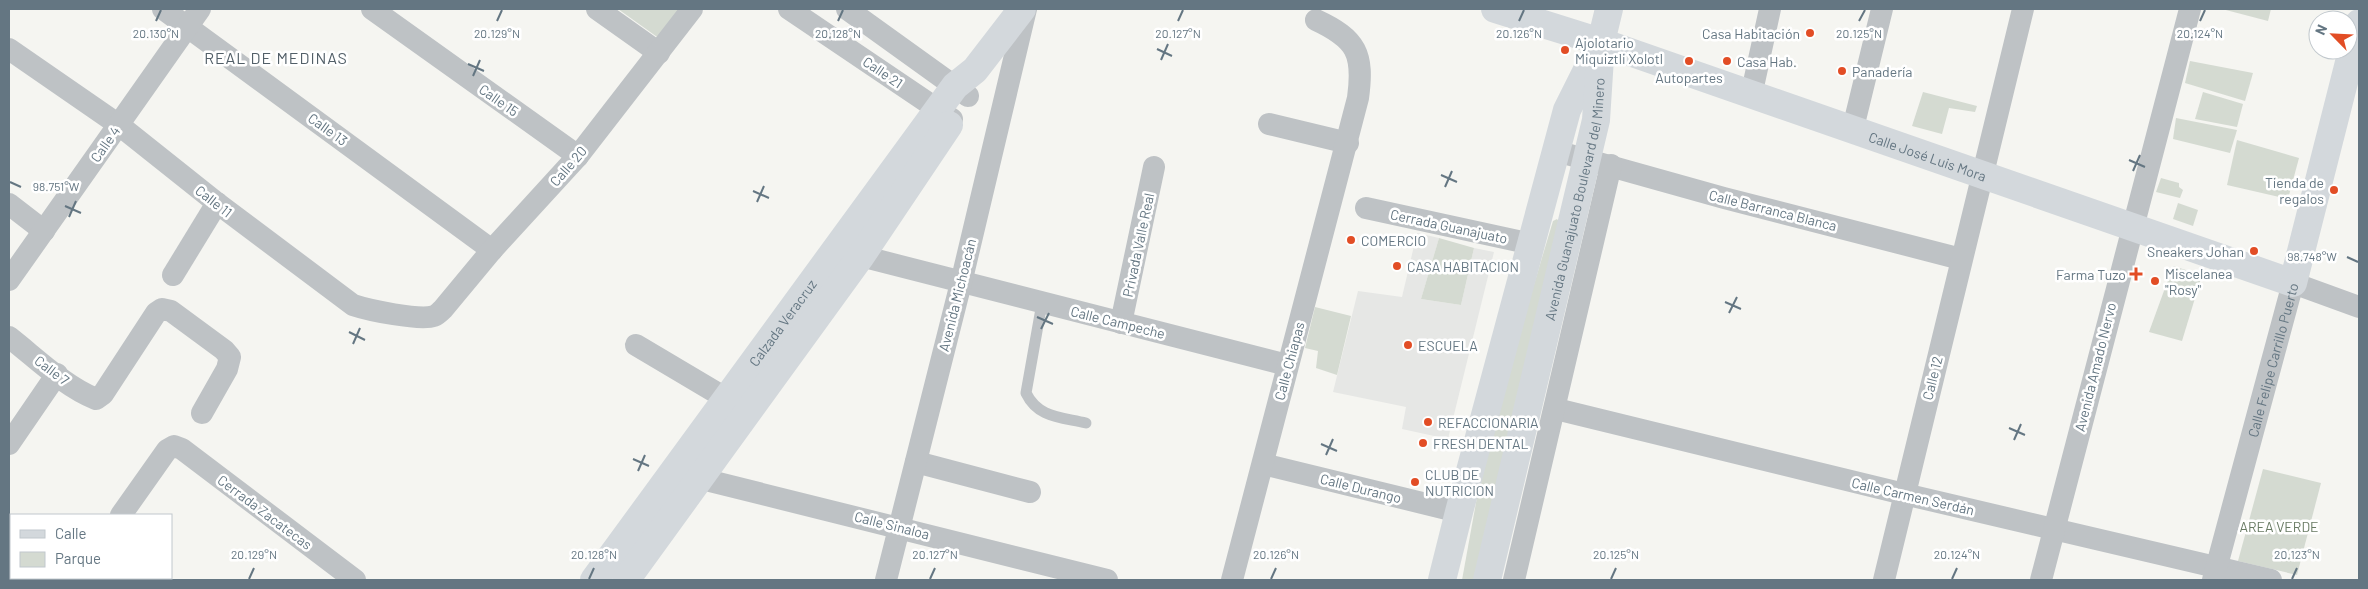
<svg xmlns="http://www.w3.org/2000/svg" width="2368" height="589" font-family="Barlow,sans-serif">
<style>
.built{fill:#e6e7e5}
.green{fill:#d4dad1}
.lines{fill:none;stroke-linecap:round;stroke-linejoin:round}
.lane{stroke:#bec2c5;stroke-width:11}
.street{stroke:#bec2c5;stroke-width:22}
.secondary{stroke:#d3d8dc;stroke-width:28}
.primary{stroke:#d3d8dc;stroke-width:28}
.ticks{fill:none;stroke:#647682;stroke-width:2}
.poi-dot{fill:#e24d25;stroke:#fff;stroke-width:2}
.labels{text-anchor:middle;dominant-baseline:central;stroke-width:5;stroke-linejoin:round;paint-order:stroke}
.poi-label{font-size:14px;fill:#647682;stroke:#fff;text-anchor:start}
.street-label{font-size:14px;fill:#647682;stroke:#fff}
.park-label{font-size:14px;fill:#687a63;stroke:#fff}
.quarter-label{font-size:16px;letter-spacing:1px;fill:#525f68;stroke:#fff}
.ticks-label{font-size:12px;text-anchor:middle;fill:#647682;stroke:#fff;stroke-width:5;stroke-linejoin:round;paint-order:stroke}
</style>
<rect width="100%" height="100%" fill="#f5f5f1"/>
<polygon class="built" points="1417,233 1439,238 1421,299 1461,305 1474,248 1494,252 1448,439 1402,429 1406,407 1333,392 1358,291 1402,297"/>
<g class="green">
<polygon points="618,9 682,9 660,39"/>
<polygon points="2222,9 2271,9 2268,21"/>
<polygon points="2190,61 2253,73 2245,101 2185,83"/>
<polygon points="1923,92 1977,106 1975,112 1949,108 1942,134 1912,126"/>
<polygon points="2203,92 2243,104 2237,127 2195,119"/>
<polygon points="2176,118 2237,130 2230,153 2173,139"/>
<polygon points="2237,140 2299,158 2288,199 2227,185"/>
<polygon points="2161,178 2179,183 2179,187 2183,190 2180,198 2156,192"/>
<polygon points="2178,203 2198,210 2193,226 2173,219"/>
<polygon points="1557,219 1560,223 1474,580 1462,580 1483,464 1505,381 1553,221"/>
<polygon points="1439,238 1474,248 1461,305 1421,299"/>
<polygon points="2173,266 2202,275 2182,341 2149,332"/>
<polygon points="1315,307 1351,316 1337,375 1316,368 1318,351 1305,348"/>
<polygon points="2263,469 2321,483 2297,575 2238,561"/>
</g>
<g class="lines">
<path class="lane" d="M 1042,303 L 1026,393 C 1038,418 1061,417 1086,423"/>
<g class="street">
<polyline points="163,9 492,250"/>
<polyline points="372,9 578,156"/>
<polyline points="597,9 659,53"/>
<polyline points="789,9 952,119"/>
<polyline points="847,9 968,96"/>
<path d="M 9,49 L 119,125 L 217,203 L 353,305 C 368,310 420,321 434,316 C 437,315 441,311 443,309 L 492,250 L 578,156 L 692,9"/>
<polyline points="1751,96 1770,9"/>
<polyline points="1269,124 1348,143"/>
<polyline points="1853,128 1882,9"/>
<polyline points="1556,151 1724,198 1961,259"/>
<polyline points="9,204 44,231"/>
<polyline points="1366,208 1532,244"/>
<polyline points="861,256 1287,365"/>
<polyline points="173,275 217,203"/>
<polyline points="9,280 200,9"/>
<polyline points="1121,323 1154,167"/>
<path d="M 9,337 C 36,358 64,386 96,399 L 103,394 L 156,313 L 162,309 L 171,311 L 224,350 L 230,357 L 227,369 L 202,413"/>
<polyline points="636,345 727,399"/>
<polyline points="1556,409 1904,494 2271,580"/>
<polyline points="9,444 57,374"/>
<polyline points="916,462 1030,492"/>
<polyline points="1263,464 1459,512"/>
<polyline points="686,469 702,479 1107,580"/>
<polyline points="121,515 167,450 174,446 182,449 355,580"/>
<polyline points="886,580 961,283 1026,9"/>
<path d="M 1232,580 L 1358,98 C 1364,54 1357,39 1316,20"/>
<polyline points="1514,580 1611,165"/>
<polyline points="1884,580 2023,9"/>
<polyline points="2041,580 2190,9"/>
<path id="s1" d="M 2213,580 L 2293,283 L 2359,307"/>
</g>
<g class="secondary">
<polyline points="1495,9 1601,42"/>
<path id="s2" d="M 594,580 L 928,123 L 955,86 L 975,70 L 1022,9"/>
<polyline points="626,580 861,256 949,125"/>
</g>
<g class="primary">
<path id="s3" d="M 1601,42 L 2293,283 L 2359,23"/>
<polyline points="1442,580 1459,512 1567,110 1596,52"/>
<path id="s4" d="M 1487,580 L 1596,120 L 1601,42 L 1609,9"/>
</g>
</g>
<path class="ticks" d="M 156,21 L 161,10M 497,21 L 502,10M 838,21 L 843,10M 1178,21 L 1183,10M 1519,21 L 1524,10M 1859,21 L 1865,10M 2200,21 L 2205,10M 1157,49 L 1172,56M 1161,60 L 1168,44M 468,64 L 484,71M 473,76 L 480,60M 2129,160 L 2145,167M 2133,171 L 2140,155M 1441,175 L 1457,182M 10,182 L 21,187M 1445,187 L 1452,171M 753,191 L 769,198M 757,202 L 764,186M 65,206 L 81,213M 69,217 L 76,201M 2347,257 L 2358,262M 1725,302 L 1741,309M 1729,313 L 1737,297M 1037,317 L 1053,324M 1041,329 L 1049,313M 349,332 L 365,340M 353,344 L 360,328M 2009,428 L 2025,435M 2014,440 L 2021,424M 1321,444 L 1337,451M 1326,455 L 1333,439M 633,459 L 649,466M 638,471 L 645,455M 249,579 L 254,568M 589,579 L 594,568M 930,579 L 935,568M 1271,579 L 1276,568M 1611,579 L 1616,568M 1952,579 L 1957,568M 2292,579 L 2297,568"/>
<g class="poi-dot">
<circle cx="1810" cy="33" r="5"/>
<circle cx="1565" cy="50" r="5"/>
<circle cx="1689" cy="61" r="5"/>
<circle cx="1727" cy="61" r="5"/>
<circle cx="1842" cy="71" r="5"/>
<circle cx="2334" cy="190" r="5"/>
<circle cx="1351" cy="240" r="5"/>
<circle cx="2254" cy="251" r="5"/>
<circle cx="1397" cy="266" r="5"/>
<path d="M2133.5 266.5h5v5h5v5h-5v5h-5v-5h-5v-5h5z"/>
<circle cx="2155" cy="281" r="5"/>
<circle cx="1408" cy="345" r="5"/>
<circle cx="1428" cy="422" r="5"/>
<circle cx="1423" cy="443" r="5"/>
<circle cx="1415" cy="482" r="5"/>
</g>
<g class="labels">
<g class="poi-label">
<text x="1800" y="33" text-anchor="end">Casa Habitación</text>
<text x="1575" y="42">Ajolotario<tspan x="1575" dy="16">Miquiztli Xolotl</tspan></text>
<text x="1737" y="61">Casa Hab.</text>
<text x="1852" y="71">Panadería</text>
<text x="1689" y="77" text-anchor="middle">Autopartes</text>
<text x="2324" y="182" text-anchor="end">Tienda de<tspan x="2324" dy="16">regalos</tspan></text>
<text x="1361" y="240">COMERCIO</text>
<text x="2244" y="251" text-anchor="end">Sneakers Johan</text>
<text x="1407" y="266">CASA HABITACION</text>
<text x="2165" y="273">Miscelanea<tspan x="2165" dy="16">"Rosy"</tspan></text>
<text x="2126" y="274" text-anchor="end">Farma Tuzo</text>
<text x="1418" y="345">ESCUELA</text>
<text x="1438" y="422">REFACCIONARIA</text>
<text x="1433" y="443">FRESH DENTAL</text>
<text x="1425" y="474">CLUB DE<tspan x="1425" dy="16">NUTRICION</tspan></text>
</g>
<g class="street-label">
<text transform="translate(883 72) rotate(34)">Calle 21</text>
<text transform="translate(499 100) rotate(35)">Calle 15</text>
<text transform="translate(328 129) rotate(36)">Calle 13</text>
<text transform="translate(105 144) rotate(-55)">Calle 4</text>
<text stroke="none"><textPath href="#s3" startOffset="346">Calle José Luis Mora</textPath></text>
<text transform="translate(568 166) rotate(-49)">Calle 20</text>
<text stroke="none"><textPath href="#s4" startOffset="391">Avenida Guanajuato Boulevard del Minero</textPath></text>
<text transform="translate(214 201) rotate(38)">Calle 11</text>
<text transform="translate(1773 210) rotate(14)">Calle Barranca Blanca</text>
<text transform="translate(1449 226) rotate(12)">Cerrada Guanajuato</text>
<text transform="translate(1138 245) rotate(-78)">Privada Valle Real</text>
<text transform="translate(957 295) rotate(-76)">Avenida Michoacán</text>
<text transform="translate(1118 322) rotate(14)">Calle Campeche</text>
<text stroke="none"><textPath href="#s2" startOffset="319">Calzada Veracruz</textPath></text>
<text stroke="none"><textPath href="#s1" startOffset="228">Calle Felipe Carrillo Puerto</textPath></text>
<text transform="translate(1289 361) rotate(-75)">Calle Chiapas</text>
<text transform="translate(2095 367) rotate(-76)">Avenida Amado Nervo</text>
<text transform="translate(52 370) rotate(37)">Calle 7</text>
<text transform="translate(1932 378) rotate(-76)">Calle 12</text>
<text transform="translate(1361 488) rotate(14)">Calle Durango</text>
<text transform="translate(1913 496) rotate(13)">Calle Carmen Serdán</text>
<text transform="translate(265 512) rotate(37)">Cerrada Zacatecas</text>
<text transform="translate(892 525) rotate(14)">Calle Sinaloa</text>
</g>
<g class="park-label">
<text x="2279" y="526">AREA VERDE</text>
</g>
<g class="quarter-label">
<text x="276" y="57">REAL DE MEDINAS</text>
</g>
</g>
<g class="ticks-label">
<text x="156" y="38">20.130°N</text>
<text x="497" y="38">20.129°N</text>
<text x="838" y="38">20.128°N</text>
<text x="1178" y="38">20.127°N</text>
<text x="1519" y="38">20.126°N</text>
<text x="2200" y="38">20.124°N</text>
<text x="1859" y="38">20.125°N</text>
<text x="56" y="191">98.751°W</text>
<text x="2312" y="261">98.748°W</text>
<text x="254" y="559">20.129°N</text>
<text x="594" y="559">20.128°N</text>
<text x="935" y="559">20.127°N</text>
<text x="1276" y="559">20.126°N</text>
<text x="1616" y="559">20.125°N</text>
<text x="1957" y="559">20.124°N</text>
<text x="2297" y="559">20.123°N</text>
</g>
<rect width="2368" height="589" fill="none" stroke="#647682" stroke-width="20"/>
<rect x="10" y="514" width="162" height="65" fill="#ffffff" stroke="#c1c8cd"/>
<rect x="20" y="530" width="25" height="8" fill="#d3d8dc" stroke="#c1c8cd"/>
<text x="55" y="539" font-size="15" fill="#647682">Calle</text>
<rect x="20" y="552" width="25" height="15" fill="#d4dad1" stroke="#c1c8cd"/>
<text x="55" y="564" font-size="15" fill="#647682">Parque</text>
<g transform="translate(2333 35) rotate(294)"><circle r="24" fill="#ffffff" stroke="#c1c8cd"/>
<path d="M0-4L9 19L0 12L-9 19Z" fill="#e24d25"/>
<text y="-8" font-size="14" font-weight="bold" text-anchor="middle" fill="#647682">N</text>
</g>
</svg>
